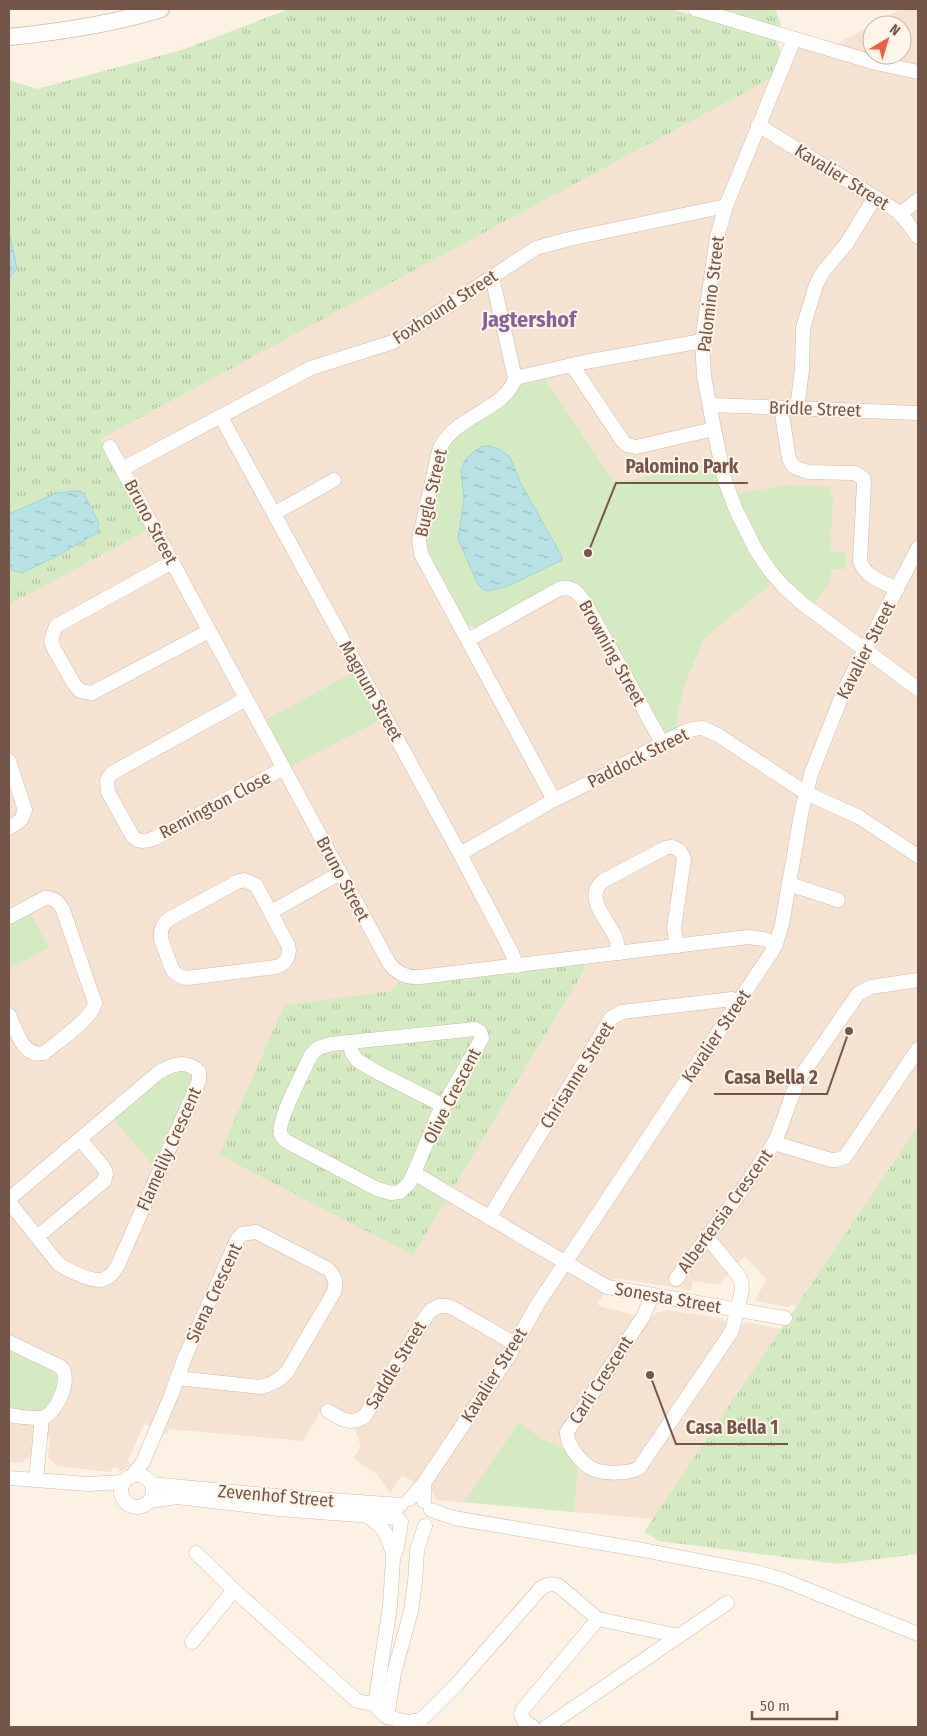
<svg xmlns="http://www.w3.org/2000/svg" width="927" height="1736" font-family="'Fira Sans Condensed',sans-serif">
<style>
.residential{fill:#f5e2d1;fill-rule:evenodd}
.grass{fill:url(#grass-tufts)}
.park{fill:#d4ebc1}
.water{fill:url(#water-ripples);stroke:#9dd3d9}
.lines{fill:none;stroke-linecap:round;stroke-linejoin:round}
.minor-casing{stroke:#d0baac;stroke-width:15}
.tertiary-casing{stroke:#d0baac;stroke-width:18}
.minor{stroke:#fff;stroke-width:14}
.tertiary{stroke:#fff;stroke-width:16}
.labels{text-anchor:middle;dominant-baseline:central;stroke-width:4;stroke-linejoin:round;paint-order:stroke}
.street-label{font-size:18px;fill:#755548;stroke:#fff5e9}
.district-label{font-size:22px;font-weight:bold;fill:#846399;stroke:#fff5e9}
.leader{fill:none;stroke:#755548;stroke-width:2}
.callout-dot{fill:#755548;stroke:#fff5e9;stroke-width:2}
.callout-label{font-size:19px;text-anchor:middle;font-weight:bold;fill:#755548;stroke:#fff5e9;stroke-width:4;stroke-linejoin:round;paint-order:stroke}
</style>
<defs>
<pattern id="grass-tufts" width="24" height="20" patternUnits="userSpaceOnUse" patternTransform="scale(1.25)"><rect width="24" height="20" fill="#d4ebc1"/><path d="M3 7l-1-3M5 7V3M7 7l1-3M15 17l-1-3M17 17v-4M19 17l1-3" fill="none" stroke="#b1c19f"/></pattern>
<pattern id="water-ripples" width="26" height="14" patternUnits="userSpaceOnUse" patternTransform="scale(1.25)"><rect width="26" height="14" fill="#b7e3e7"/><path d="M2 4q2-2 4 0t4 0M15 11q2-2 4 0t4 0" fill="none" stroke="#99bbbd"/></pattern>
</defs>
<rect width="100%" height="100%" fill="#fdf1e3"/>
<path class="residential" d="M 901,9 L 918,9 L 918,1126 L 796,1307 L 791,1304 L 789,1307 L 755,1301 L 766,1279 L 745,1256 L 718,1285 L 693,1281 L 691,1290 L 615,1278 L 597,1304 L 602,1307 L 643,1317 L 653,1317 L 656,1313 L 668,1310 L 723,1319 L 723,1321 L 743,1325 L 744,1322 L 782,1329 L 654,1519 L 437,1500 L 431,1491 L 402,1475 L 390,1493 L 377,1474 L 353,1458 L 361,1447 L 353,1423 L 322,1409 L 303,1441 L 169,1429 L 167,1434 L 144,1424 L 128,1460 L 131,1465 L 119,1472 L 119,1468 L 112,1468 L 111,1472 L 56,1466 L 48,1457 L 50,1438 L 39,1437 L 32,1436 L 31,1455 L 21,1463 L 9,1462 L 9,605 L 148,530 L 99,439 L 770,79 L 793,37 L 838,51 L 840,42 ZM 872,25 L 902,25 L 902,55 L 872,55 ZM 541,373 L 615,483 L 720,461 L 776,580 L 704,639 L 684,687 L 677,720 L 678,729 L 662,743 L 570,588 L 466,639 L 451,430 L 515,378 ZM 584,957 L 585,969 L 413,1255 L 285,1005 L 391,991 L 406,977 Z"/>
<g class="grass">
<path d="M 289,9 L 672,9 L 773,39 C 788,50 776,66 770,79 L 100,439 L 148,530 L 9,605 L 9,80 L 37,89 L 185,49 Z"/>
<polygon points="717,9 775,9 781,24 780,28"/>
<polygon points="584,963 585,969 413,1255 219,1155 284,1005 391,991 402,980"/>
<polygon points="918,1126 918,1554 838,1564 659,1541 644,1532"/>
</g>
<g class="park">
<path d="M 543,376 L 615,483 L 713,462 C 725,507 744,546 772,583 L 704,639 L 684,687 L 677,720 L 678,729 L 667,733 L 660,729 L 578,586 L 480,628 L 471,627 L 467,625 L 427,555 L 425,535 L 449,441 L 512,395 L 522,383 Z"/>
<polygon points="785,485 830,487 833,500 830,551 846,552 846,569 831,569 830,582 814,604 783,577 766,555 735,494"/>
<polygon points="354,672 380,720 289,767 264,721"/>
<polygon points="29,911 49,948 9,969 9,922"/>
<polygon points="177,1071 183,1071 189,1073 193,1082 155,1168 113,1118 166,1075"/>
<polygon points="9,1349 53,1368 61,1378 49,1407 38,1412 9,1409"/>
<polygon points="519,1422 542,1439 561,1447 578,1465 574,1512 465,1502"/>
</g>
<g class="water">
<polygon points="9,232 17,268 9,279"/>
<polygon points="489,446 499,449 510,457 521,484 561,555 562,560 506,587 485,591 478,584 458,539 464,499 461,471 465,460 473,452 481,447"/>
<polygon points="78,491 84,494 99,524 97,533 51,559 22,573 12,570 9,562 9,514 57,493"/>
</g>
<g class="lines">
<defs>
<g id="minor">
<polyline points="695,9 876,63 918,72"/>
<polyline points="794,39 726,206 717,237 702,341 704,376 714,429 725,481 736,510 756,550 770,571 784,587 803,604 918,689"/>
<polyline points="758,125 897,211 904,218 918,237"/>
<polyline points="900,214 918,200"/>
<polyline points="492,277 515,378"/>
<polyline points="572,365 622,440 627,445 636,447 714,429"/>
<path d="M 515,378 C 506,411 451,416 439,451 L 419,540 L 421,554 L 554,800"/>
<polyline points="515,378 585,362 702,341"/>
<polyline points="711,405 918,413"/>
<path d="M 781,408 L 789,459 L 794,467 L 808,472 L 855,473 L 863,478 L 864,484 L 860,561 C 865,577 883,582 897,589"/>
<polyline points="797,408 802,370 803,328 816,285 823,272 847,243 875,197"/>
<polyline points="221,417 460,854 511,951 517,966"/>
<path d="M 110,447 L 389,963 C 397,974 407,978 420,977 L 748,937 L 764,939 L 776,944"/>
<polyline points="122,469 311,368 393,342 536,248 569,239 726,206"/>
<polyline points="275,513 334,480"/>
<polyline points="172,562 56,626 51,640 54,649 74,684 80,691 92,693 209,631"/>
<path d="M 468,640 L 559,589 C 574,585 580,595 587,606 L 662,743"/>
<path d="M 246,699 L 112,773 L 107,780 L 108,792 L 133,837 C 140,843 147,841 155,838 L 284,768"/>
<polyline points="9,761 25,810 21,820 9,828"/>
<polyline points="460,854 554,800 611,772 662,743 684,732 693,729 702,728 718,735 806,793 859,817 918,856"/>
<path d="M 244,880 L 256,885 L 288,945 C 291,955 286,964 276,967 L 187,978 C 180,977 176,975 172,969 L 161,939 C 160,930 162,924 169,919 L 237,882 Z"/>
<polyline points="789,884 838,900"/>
<polyline points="271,912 340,873"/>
<path d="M 9,917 L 45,898 C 54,897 59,902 63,910 L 95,1003 C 93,1018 56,1043 44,1053 C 23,1058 16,1030 9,1015"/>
<path d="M 619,953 C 618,947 617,940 614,934 C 606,919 584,896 603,881 L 663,849 C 673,844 681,849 684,859 L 674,928 L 677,946"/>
<path d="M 475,1029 L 480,1032 L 482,1038 L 438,1115 L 414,1173 L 409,1183 L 400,1192 L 391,1193 L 377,1189 L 286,1141 C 285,1139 282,1138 281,1135 C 275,1124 305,1069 311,1055 L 318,1048 L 331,1044 Z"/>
<polyline points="349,1042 352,1053 357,1060 373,1070 444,1106"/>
<path d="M 774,1143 C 784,1122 789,1100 799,1079 L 858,994 L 871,987 L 918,980"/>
<polyline points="414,1173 607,1287 785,1318"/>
<path d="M 9,1199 L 159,1072 C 174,1064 186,1059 199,1072 L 199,1081 L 118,1265 C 107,1285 95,1282 78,1274 C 70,1271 63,1268 57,1262 L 9,1202"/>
<polyline points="489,1218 611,1018 622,1012 732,999 739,1002"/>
<polyline points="37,1237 104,1181 106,1173 104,1168 80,1139"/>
<polyline points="676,1279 737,1197 774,1143 831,1160 836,1160 845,1157 918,1049"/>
<path d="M 652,1296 L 643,1317 L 567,1432 C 566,1445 582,1464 593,1469 C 603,1474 629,1474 639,1468 L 732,1331 L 742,1290 L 741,1281 L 738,1275 L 707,1237"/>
<path d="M 9,1342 L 61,1367 C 72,1379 57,1412 44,1417 C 37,1420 17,1416 9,1415"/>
<path d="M 328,1411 C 341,1419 351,1426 365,1416 L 427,1315 C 434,1306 443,1303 453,1308 L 515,1344"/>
<circle cx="137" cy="1491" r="16"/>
<path d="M 132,1476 L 143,1462 L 172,1393 L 185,1357 L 237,1240 L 242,1234 L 256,1232 L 328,1269 C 335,1277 337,1282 334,1292 L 287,1372 C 279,1381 271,1385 260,1387 L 177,1378"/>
<polyline points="9,1478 88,1484 123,1482"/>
<polyline points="36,1480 42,1418"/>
<polyline points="424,1483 424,1501"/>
<polyline points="151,1484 276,1496 401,1505"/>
<polyline points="410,1499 424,1483 507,1359 537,1305 771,953 776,944 782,924 802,809 811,774 845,688 918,548"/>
<polyline points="150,1501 177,1497 279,1509 398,1518"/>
<polyline points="431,1510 454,1518 643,1550 756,1572 781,1579 918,1634"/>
<path d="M 365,1515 C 384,1526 388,1534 393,1555"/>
<path d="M 401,1522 L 397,1548 L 393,1558 L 390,1606 L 376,1698 L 378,1709 L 387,1717 L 408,1722 L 421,1720 L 458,1683 L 541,1588 C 548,1584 552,1583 559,1586 L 598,1619 L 679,1636"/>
<polyline points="196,1553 234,1590 357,1701 377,1705"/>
<polyline points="192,1642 234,1590"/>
<polyline points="387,1717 394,1673 411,1611 415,1582 417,1550 425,1526"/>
<polyline points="533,1727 524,1721 521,1714 523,1709 598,1619"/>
<polyline points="546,1727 727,1603"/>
</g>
<path id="tertiary" d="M 9,37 C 59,32 113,24 161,9"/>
</defs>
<use href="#minor" class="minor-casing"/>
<use href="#tertiary" class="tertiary-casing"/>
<use href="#minor" class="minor"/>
<use href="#tertiary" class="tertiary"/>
</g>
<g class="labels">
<g class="street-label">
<text transform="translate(842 177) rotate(32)">Kavalier Street</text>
<text transform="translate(711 294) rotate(-83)">Palomino Street</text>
<text transform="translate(445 307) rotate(-33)">Foxhound Street</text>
<text transform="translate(815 409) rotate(2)">Bridle Street</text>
<text transform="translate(431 493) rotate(-77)">Bugle Street</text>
<text transform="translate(151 522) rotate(62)">Bruno Street</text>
<text transform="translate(866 650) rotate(-63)">Kavalier Street</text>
<text transform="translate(612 653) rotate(61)">Browning Street</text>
<text transform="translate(371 691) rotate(61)">Magnum Street</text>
<text transform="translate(638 758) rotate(-27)">Paddock Street</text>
<text transform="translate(215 805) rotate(-28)">Remington Close</text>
<text transform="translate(343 879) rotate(62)">Bruno Street</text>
<text transform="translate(716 1036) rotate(-56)">Kavalier Street</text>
<text transform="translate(577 1075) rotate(-58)">Chrisanne Street</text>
<text transform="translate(452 1096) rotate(-63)">Olive Crescent</text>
<text transform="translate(169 1149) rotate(-66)">Flamelily Crescent</text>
<text transform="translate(725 1211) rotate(-54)">Albertersia Crescent</text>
<text transform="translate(214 1293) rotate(-65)">Siena Crescent</text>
<text transform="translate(668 1298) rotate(10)">Sonesta Street</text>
<text transform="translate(396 1365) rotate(-59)">Saddle Street</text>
<text transform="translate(494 1375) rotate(-58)">Kavalier Street</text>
<text transform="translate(601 1380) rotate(-57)">Carli Crescent</text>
<text transform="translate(276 1496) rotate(5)">Zevenhof Street</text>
</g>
<g class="district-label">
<text x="529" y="319">Jagtershof</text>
</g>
</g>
<path class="leader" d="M588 553L616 483H748M849 1031L827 1094H714M650 1375L676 1444H788"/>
<g class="callout-dot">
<circle cx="588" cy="553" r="5"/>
<circle cx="849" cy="1031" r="5"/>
<circle cx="650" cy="1375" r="5"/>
</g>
<g class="callout-label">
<text x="682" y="473">Palomino Park</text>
<text x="771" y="1084">Casa Bella 2</text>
<text x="732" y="1434">Casa Bella 1</text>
</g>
<rect width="927" height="1736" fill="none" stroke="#755548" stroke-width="20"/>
<g transform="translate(887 40) rotate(38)"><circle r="24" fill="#fff5e9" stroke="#c8b5a9"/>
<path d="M0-4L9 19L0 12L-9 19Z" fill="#ea5f44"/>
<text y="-8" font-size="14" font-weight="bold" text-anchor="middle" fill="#755548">N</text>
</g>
<path d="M752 1711v8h85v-8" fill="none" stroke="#755548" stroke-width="2.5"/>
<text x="760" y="1711" font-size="15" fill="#755548" stroke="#fff5e9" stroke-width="4" paint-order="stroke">50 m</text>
</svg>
